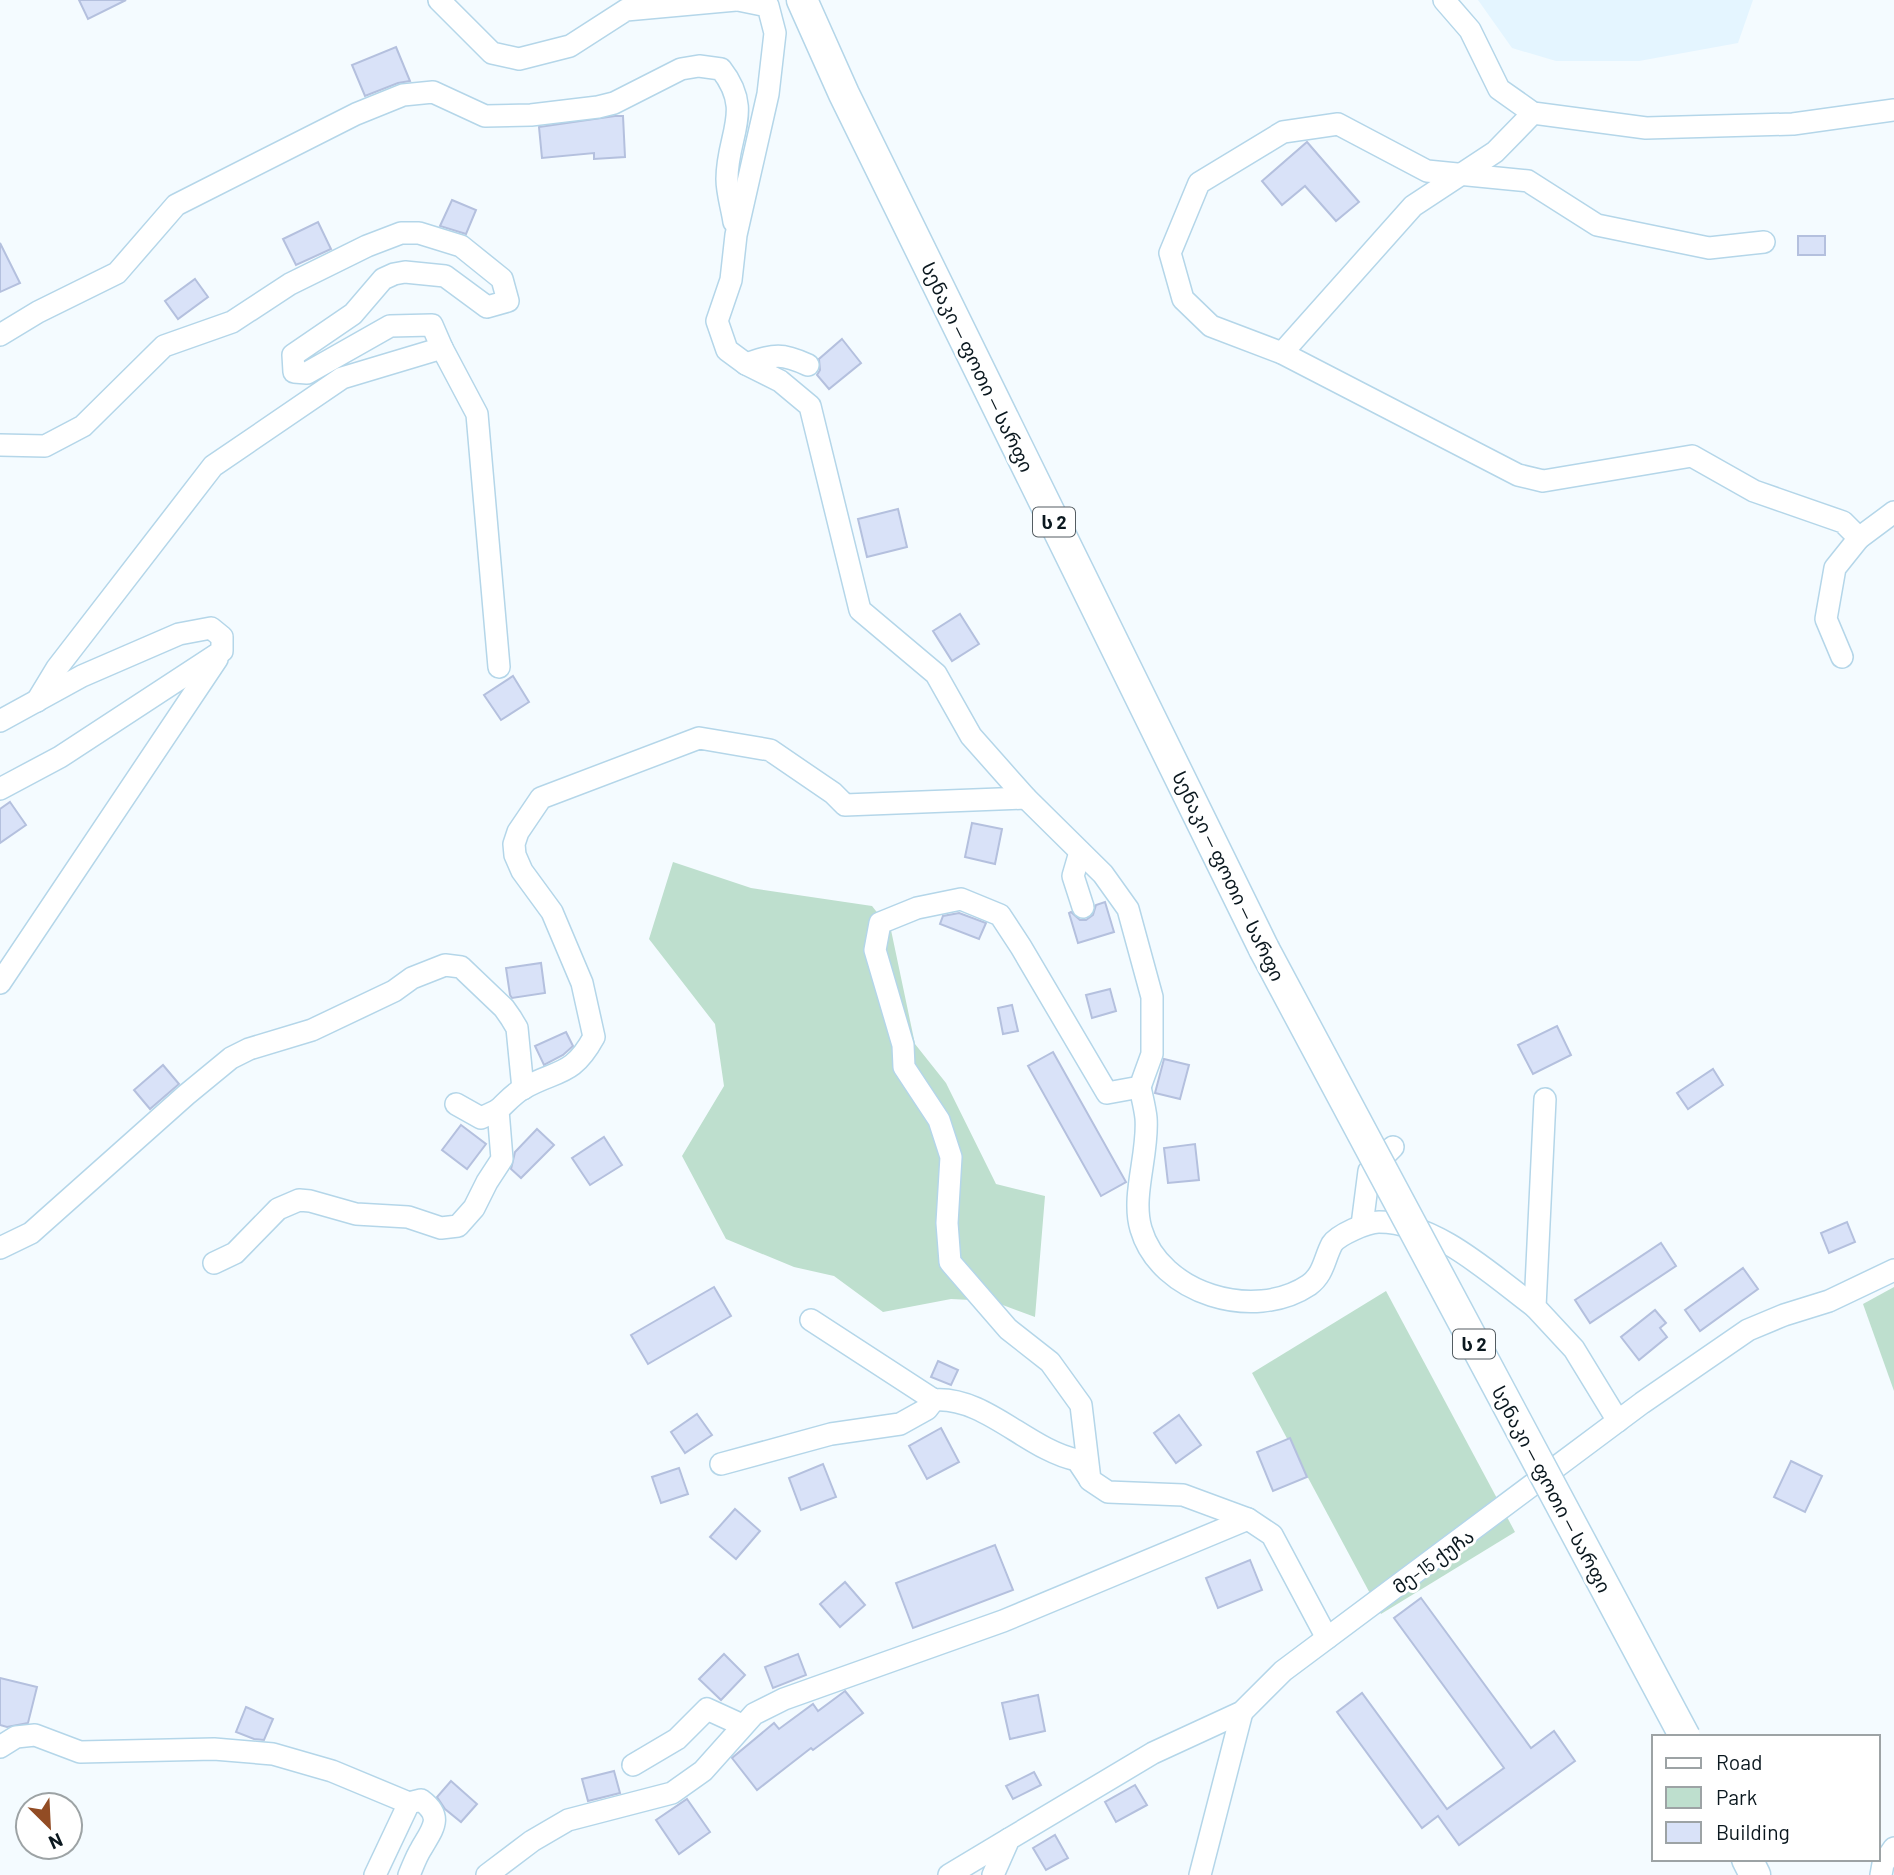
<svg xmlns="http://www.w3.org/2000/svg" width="1894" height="1875" font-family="Barlow,'Noto Sans Georgian',sans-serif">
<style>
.built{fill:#e4f5ff}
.green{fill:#bedfce}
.building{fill:#d9e2f8;stroke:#b4c0de;stroke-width:2}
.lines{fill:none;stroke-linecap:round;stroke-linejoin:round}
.minor-casing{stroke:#b4d6e9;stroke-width:24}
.highway-casing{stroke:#b4d6e9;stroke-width:33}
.minor{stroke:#fff;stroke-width:21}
.highway{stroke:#fff;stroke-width:30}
.highway-bridge-casing{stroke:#b4d6e9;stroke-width:33;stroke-linecap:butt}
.highway-bridge{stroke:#fff;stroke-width:30}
.labels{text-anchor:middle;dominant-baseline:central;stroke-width:6;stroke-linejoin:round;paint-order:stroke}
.shield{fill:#fff;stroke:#545d62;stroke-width:2}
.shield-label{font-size:18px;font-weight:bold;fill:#0b181f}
.street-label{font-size:19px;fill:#0b181f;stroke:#fff}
</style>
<rect width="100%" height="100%" fill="#f4fbff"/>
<polygon class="built" points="1478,0 1753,0 1738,43 1639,61 1556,61 1512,48"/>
<g class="green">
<polygon points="673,862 751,888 872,906 891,930 915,1044 946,1083 996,1184 1045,1196 1035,1317 992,1301 951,1299 883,1312 834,1276 794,1267 726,1239 682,1156 724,1086 715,1024 649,939"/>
<polygon points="1894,1287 1894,1391 1863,1304"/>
<polygon points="1386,1291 1515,1532 1381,1614 1252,1373"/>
</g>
<g class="building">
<polygon points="79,0 126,0 88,19"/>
<polygon points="396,47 410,81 398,83 365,96 352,65"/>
<polygon points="615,116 623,116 625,157 594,159 594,153 542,158 539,127"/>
<polygon points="1307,142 1359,202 1336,221 1305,186 1282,205 1262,181"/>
<polygon points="452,200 476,210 466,234 440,226"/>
<polygon points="318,222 331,249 296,265 283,239"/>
<rect x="1798" y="236" width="27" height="19"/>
<polygon points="0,243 20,283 0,292"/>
<polygon points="195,279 208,297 178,319 165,301"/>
<polygon points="842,339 861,363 829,389 817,375 820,370 819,359"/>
<polygon points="898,509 907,547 867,557 858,519"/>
<polygon points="960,614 979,644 952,661 933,631"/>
<polygon points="513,676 529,702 501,720 484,695"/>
<polygon points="10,802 26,825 0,843 0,809"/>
<polygon points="972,823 1002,829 995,864 965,857"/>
<polygon points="1105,902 1114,932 1078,943 1069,913 1071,912 1080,920 1086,920 1093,915 1096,905"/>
<polygon points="959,913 986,923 979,939 940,924 943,916"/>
<polygon points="541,963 545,993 512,998 510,995 506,968"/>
<polygon points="1110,989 1116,1011 1092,1018 1086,995"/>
<polygon points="1012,1005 1018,1031 1003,1034 998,1008"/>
<polygon points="1557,1026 1571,1055 1533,1074 1518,1045"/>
<polygon points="566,1032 573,1046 563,1055 544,1065 535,1046"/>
<polygon points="1053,1052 1126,1182 1101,1196 1028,1066"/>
<polygon points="1164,1059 1189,1065 1180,1099 1155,1093"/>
<polygon points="163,1065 179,1084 150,1109 134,1090"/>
<polygon points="1713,1069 1723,1085 1688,1109 1677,1093"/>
<polygon points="461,1125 486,1144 467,1169 442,1150"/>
<polygon points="537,1129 554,1145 521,1178 511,1169 515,1152"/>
<polygon points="604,1137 622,1165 590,1185 572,1158"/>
<polygon points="1195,1144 1199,1180 1168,1183 1164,1148"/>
<polygon points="1847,1222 1855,1242 1829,1253 1821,1233"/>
<polygon points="1661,1243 1676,1266 1590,1323 1575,1300"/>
<polygon points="1743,1268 1758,1289 1700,1331 1685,1310"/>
<polygon points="714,1287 731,1316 648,1364 631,1335"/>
<polygon points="1655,1310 1666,1323 1660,1328 1667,1337 1639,1360 1621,1337"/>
<polygon points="938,1361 958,1370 951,1385 931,1377"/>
<polygon points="697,1414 712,1435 685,1453 671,1432"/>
<polygon points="1179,1415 1201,1445 1176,1463 1154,1433"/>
<polygon points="941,1428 959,1462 927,1479 909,1446"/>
<polygon points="1290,1438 1307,1477 1273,1491 1257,1452"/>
<polygon points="1791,1461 1822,1476 1805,1512 1774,1497"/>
<polygon points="823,1464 836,1497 801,1510 789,1478"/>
<polygon points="679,1468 688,1494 661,1503 652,1477"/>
<polygon points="735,1509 760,1531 736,1559 710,1537"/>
<polygon points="995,1545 1013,1590 913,1628 896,1583"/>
<polygon points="1250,1560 1262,1590 1218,1608 1206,1578"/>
<polygon points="845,1582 865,1605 840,1627 820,1604"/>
<polygon points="1421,1598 1531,1748 1554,1731 1575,1761 1459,1845 1438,1816 1422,1828 1337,1712 1362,1693 1447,1809 1504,1768 1394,1618"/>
<polygon points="724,1654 745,1675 721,1700 699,1679"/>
<polygon points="798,1654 806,1675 773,1688 765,1667"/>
<polygon points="0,1678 37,1687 28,1723 7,1727 0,1725"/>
<polygon points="845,1691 863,1713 813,1750 811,1748 757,1790 732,1758 774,1723 779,1729 813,1704 818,1711"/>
<polygon points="1038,1695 1045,1731 1010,1739 1002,1703"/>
<polygon points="246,1707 273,1719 264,1740 254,1739 236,1732"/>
<polygon points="614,1771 620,1793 588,1801 582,1779"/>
<polygon points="1034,1772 1041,1785 1013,1799 1006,1786"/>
<polygon points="451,1781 477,1804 461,1822 445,1809 437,1797"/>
<polygon points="1135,1785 1147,1805 1116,1822 1105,1802"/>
<polygon points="687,1799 710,1832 679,1854 656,1820"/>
<polygon points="1055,1835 1068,1858 1046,1870 1033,1848"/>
</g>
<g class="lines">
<defs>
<g id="minor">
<polyline points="439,0 492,53 519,59 570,46 626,10 736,0"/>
<polyline points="738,0 768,6 775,33 768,94 736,235 731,280 717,321 727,350 746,364 780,381 810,406 860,610 936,674 971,736 1026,798 1103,874 1128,909 1152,997 1152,1054 1140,1087 1107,1093 1021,947 1000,915 961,899 917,908 880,923 875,950 903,1045 904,1067 939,1120 951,1157 947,1223 950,1262 1008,1329 1050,1362 1081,1405 1090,1480 1108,1492 1183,1495 1248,1519"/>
<polyline points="1444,0 1470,30 1499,89 1533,113 1646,128 1793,124 1894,110"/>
<polyline points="1764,242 1709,248 1597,225 1528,181 1427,171 1338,124 1283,132 1199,183 1170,253 1183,299 1211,326 1282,353 1518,475 1543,481 1692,456 1754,491 1843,522 1859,538 1894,512"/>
<path d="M 0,335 L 38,312 L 117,273 L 176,205 L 356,114 L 403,95 L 433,92 L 485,116 L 531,115 L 598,107 L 614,103 L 681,69 L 699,66 L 721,69 C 754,111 727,134 727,179 C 727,193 732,208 734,222"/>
<polyline points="442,348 477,414 499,667"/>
<polyline points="1282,353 1413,206 1495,152 1533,113"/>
<path d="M 746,364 C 774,355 780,352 808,365"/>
<polyline points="0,445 45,446 83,426 164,346 232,322 290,284 367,246 401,233 419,233 461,246 502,279 508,301 487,307 445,276 405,272 394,274 383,279 353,314 293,355 294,372 307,373 390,326 432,325 442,348 342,378 213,466 57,668 37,701"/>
<polyline points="1842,657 1826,619 1835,568 1859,538"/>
<polyline points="0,721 82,676 179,634 211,628 222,637 222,651 60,757 0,789"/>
<polyline points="1080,852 1073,876 1083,907"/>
<polyline points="0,983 217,659"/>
<path d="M 1140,1087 C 1142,1097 1145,1108 1146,1118 C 1149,1153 1131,1196 1141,1229 C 1160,1294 1254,1322 1309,1285 C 1324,1274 1324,1259 1332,1244 C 1338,1235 1367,1222 1379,1222 C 1436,1222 1492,1275 1535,1307"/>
<polyline points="1545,1099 1535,1307 1574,1349 1618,1421"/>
<polyline points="456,1104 481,1118 498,1110"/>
<polyline points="1362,1225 1369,1171 1393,1147"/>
<polyline points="0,1248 31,1233 186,1095 231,1058 249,1049 312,1030 394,991 412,978 445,965 461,967 504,1008 511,1018 517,1028 523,1089"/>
<path d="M 214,1263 L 235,1253 L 278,1209 L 299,1200 L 310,1201 L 356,1214 L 408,1217 L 441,1228 L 458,1226 L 474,1208 L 487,1182 L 502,1159 L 498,1110 C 506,1103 514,1093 524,1088 C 558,1069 572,1077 594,1037 L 582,983 L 552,912 L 522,871 L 515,855 L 514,844 L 518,832 L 541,798 L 699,738 L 770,750 L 833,793 L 845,805 L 1026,798"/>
<path d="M 811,1320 L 934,1400 C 985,1396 1028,1450 1077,1460 L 1089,1478"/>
<polyline points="721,1464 831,1434 900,1424 927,1409 934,1400"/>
<polyline points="0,1747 16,1737 35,1735 80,1752 214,1749 273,1754 332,1771 409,1803"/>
<polyline points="633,1765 677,1739 707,1709 742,1725"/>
<path d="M 375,1875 L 409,1803 L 421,1800 C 444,1817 433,1828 421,1849 C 416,1857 413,1866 409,1875"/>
<polyline points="487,1875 532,1841 568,1820 672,1793 703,1771 754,1714 784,1699 1003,1621 1248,1519 1272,1535 1327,1638"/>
<polyline points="949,1875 1009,1839"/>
<polyline points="993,1875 1009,1839 1153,1753 1242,1712 1283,1671 1642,1403 1748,1330 1784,1315 1829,1301 1894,1270"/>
<polyline points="1200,1875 1242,1712"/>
<polyline points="1881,1875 1883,1864 1894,1848"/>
</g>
<g id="highway">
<polyline points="802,0 844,94 1264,949"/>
<polyline points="1747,1859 1755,1875"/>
</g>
</defs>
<use href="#minor" class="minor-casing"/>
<use href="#highway" class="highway-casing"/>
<use href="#minor" class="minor"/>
<use href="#highway" class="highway"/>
<defs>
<polyline id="highway-bridge" points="1264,949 1685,1737"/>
</defs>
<use href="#highway-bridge" class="highway-bridge-casing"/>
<use href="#highway-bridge" class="highway-bridge"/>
</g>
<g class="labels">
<g class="shield">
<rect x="1033" y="507.5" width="42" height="29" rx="5"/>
<rect x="1453" y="1329.5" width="42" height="29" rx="5"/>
</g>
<g class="shield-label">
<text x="1054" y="522">ს 2</text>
<text x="1474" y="1344">ს 2</text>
</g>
<g class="street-label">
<text transform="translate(978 367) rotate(64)">სენაკი — ფოთი — სარფი</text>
<text transform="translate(1229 876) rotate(64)">სენაკი — ფოთი — სარფი</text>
<text transform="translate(1552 1489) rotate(62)">სენაკი — ფოთი — სარფი</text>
<text transform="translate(1433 1561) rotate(-36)">მე-15 ქუჩა</text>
</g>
</g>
<rect x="1652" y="1735" width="228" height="126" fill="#ffffff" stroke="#9da3a5" stroke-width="2"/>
<rect x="1666" y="1758" width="35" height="10" fill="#ffffff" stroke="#9da3a5" stroke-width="2"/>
<text x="1716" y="1770" font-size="21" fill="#0b181f">Road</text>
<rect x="1666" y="1787" width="35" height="21" fill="#bedfce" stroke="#9da3a5" stroke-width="2"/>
<text x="1716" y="1805" font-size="21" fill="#0b181f">Park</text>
<rect x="1666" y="1822" width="35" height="21" fill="#d9e2f8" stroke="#9da3a5" stroke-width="2"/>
<text x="1716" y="1840" font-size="21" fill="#0b181f">Building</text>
<g transform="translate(49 1826) rotate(156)"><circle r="33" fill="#ffffff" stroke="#9da3a5" stroke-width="2"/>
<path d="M0-5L12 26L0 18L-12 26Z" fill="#924c24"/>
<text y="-10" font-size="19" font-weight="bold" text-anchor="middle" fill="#0b181f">N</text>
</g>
</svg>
